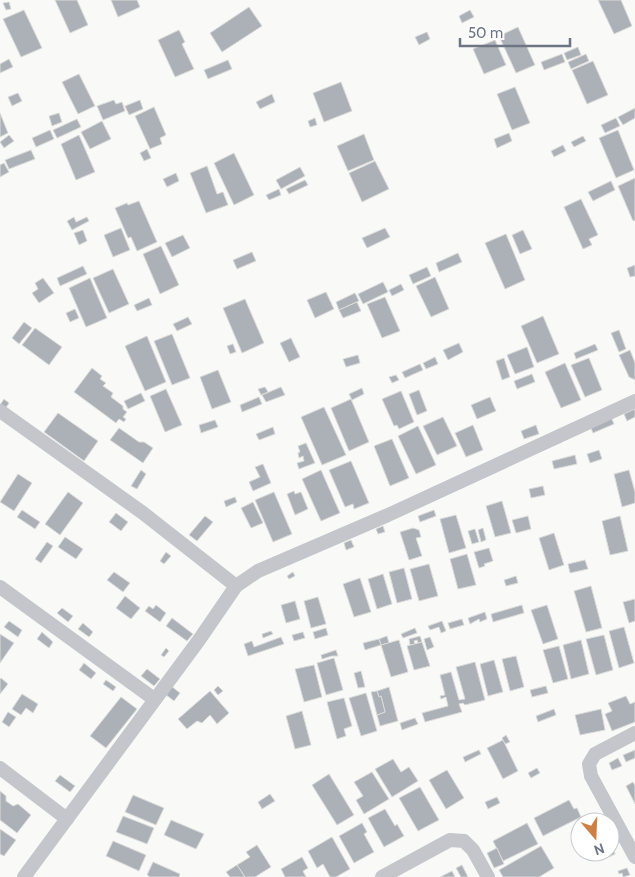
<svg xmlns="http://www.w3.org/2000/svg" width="635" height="877" font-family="Cabin,sans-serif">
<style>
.building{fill:#acb0b7;stroke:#dbdcda}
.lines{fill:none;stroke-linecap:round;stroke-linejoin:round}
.street{stroke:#c4c6cb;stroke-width:14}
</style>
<rect width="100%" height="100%" fill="#f9faf8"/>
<g class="building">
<polygon points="55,0 77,0 88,25 70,33"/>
<polygon points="111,0 137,0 140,7 118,17"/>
<polygon points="598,0 621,0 632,26 614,34"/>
<polygon points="9,2 11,9 6,10 3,3"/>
<polygon points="249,7 262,26 222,52 210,33"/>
<polygon points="24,10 42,48 21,57 3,19"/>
<polygon points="470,10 474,17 462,23 459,16"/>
<polygon points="518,27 535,65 516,73 499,36"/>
<polygon points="179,30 185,42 182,44 194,69 175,77 158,40"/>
<polygon points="427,32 430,39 419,45 415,37"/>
<polygon points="495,40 506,65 484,74 473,49"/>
<polygon points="578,47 581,55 567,60 564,53"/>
<polygon points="562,54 565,62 544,70 541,62"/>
<polygon points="586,54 589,61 571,69 568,62"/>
<polygon points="9,59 13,67 0,73 0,64"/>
<polygon points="228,60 232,69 208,79 204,70"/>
<polygon points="593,61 608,95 587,104 572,70"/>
<polygon points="79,74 95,106 78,114 62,82"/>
<polygon points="341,82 352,111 324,122 313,93"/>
<polygon points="515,87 530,123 512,130 497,94"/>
<polygon points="18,93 22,101 12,106 8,97"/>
<polygon points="272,94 275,102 260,109 256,102"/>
<polygon points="114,100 116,104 122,102 125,111 103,120 97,106"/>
<polygon points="140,100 143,109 129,115 125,106"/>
<polygon points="154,107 166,135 160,138 162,144 150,149 135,116"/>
<polygon points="635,108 635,118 623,125 618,117"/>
<polygon points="0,113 8,133 0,137"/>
<polygon points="59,113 62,122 52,126 49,116"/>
<polygon points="315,118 317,125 310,127 308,121"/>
<polygon points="616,118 620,126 605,133 601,125"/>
<polygon points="77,119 81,127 57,138 53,130"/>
<polygon points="102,121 111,139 90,149 81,132"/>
<polygon points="50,130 54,139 36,147 32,138"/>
<polygon points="618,130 634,170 616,178 599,138"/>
<polygon points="509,133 512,141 497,148 494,139"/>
<polygon points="364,134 374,160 348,171 337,146"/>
<polygon points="9,135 14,141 4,148 0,142"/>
<polygon points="79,135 95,172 76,180 61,144"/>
<polygon points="583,136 586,141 574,147 571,142"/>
<polygon points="563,145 566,151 554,157 551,151"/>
<polygon points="147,149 151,158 144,161 140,153"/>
<polygon points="31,150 35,159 9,169 5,160"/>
<polygon points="234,153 254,195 234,205 214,163"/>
<polygon points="375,161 389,189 362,202 349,173"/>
<polygon points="4,163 9,172 0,177 0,165"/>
<polygon points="207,166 217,194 223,192 228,205 206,213 190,173"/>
<polygon points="300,167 305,176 281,189 276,180"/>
<polygon points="176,173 179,181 167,187 163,179"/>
<polygon points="635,178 635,220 633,221 618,186"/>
<polygon points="305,180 308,185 289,194 286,189"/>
<polygon points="611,181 615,190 593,201 588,192"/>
<polygon points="279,189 281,195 269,200 266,195"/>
<polygon points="581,199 598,235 589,239 592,245 583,249 564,207"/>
<polygon points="139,201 157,242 137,251 131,237 128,238 115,208 127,203 128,205"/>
<polygon points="74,217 76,222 87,217 89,221 72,230 67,221"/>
<polygon points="121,228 130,250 113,257 104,235"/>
<polygon points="385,228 390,237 367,248 362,238"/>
<polygon points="83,230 87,241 79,245 74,233"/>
<polygon points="523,230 532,249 520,254 512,235"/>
<polygon points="506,234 525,280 505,289 485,243"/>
<polygon points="183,235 190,248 172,257 165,243"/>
<polygon points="161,246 179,285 160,294 143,254"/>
<polygon points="252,252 256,261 237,269 233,260"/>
<polygon points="458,253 462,262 439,272 436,263"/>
<polygon points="635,265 635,276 630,277 627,268"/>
<polygon points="83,266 87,274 60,286 57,278"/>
<polygon points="427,267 431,276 413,284 409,275"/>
<polygon points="113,269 129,304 109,313 93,278"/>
<polygon points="435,277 449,309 431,317 416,286"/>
<polygon points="43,278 54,293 39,303 32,293 38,289 35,283"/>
<polygon points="90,278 107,318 86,327 69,288"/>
<polygon points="383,282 388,292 363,304 358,294"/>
<polygon points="401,284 404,290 392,296 389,290"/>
<polygon points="326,292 334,309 315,318 307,300"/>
<polygon points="355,293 359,301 339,310 336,302"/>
<polygon points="385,297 400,331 382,338 367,304"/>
<polygon points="149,298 152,305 137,311 134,305"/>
<polygon points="245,299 264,343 242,353 223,308"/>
<polygon points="357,302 361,311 343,318 339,310"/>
<polygon points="75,309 79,318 70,322 66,313"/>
<polygon points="543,316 559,354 537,363 521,326"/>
<polygon points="188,317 192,324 177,331 173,324"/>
<polygon points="24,322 32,328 19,344 12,338"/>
<polygon points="35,328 62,347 49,365 22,345"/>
<polygon points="619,330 626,349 619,352 611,333"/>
<polygon points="172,334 190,378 172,385 154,341"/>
<polygon points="147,336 166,382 145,391 125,346"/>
<polygon points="291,338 300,357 289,362 280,343"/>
<polygon points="459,343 463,352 448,360 443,350"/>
<polygon points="233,344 236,352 230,354 227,346"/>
<polygon points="595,344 598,350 576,359 574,353"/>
<polygon points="527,347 534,367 515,374 507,355"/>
<polygon points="630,350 635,363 635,380 629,377 619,355"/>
<polygon points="358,355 360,363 346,367 343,359"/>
<polygon points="435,357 438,364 426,369 423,363"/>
<polygon points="504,358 510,377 502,380 496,361"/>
<polygon points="589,358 602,390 585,397 571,365"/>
<polygon points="565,363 581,400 561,408 545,372"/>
<polygon points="420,364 423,370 405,378 402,372"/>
<polygon points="92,368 102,376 100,379 106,383 103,386 113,393 111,397 123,406 123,409 127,412 123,417 126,419 124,422 119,419 116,423 74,392"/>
<polygon points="218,370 231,402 212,409 200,377"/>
<polygon points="532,374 535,382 517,389 514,381"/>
<polygon points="396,375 399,380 392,383 389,377"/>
<polygon points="265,387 268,392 261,395 258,389"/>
<polygon points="281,387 285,395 266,402 262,395"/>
<polygon points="362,388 364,394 352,400 349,394"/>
<polygon points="166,389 182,425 165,432 150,396"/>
<polygon points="419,390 427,411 417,415 409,394"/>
<polygon points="401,391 414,422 399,429 397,425 394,426 382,399"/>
<polygon points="141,393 145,401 128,409 124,401"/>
<polygon points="259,397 262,404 242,412 240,405"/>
<polygon points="490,397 496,411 477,419 471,405"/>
<polygon points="4,399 9,403 5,409 0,405"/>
<polygon points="351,399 369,442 349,451 331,408"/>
<polygon points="324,407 346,455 322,465 301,417"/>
<polygon points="635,409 635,417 627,421 624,414"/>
<polygon points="58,413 98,441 84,461 44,432"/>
<polygon points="443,417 457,446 437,455 423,426"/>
<polygon points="611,417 614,424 593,433 590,426"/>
<polygon points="215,420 218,427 201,433 199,425"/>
<polygon points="473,425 483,450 466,457 455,433"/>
<polygon points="536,425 539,434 524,439 521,431"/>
<polygon points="418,426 436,465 416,474 398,436"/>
<polygon points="273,427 275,434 259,440 256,434"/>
<polygon points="119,428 139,442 144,442 153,448 143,463 110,440"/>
<polygon points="392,439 409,478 390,486 374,446"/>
<polygon points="306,443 315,463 299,469 297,463 304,461 303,456 299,458 298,453 300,452 298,446"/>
<polygon points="599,450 602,459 590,463 587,454"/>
<polygon points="575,455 577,464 554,469 552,461"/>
<polygon points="351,461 369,503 354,509 353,504 345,507 329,470"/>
<polygon points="263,464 271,483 253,491 249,482 260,477 255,467"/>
<polygon points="141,470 146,474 137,489 131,486"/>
<polygon points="321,470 340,513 321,521 302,479"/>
<polygon points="629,470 635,492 635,503 622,507 614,474"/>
<polygon points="18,474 32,483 14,511 0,502"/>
<polygon points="543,486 545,495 531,498 529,489"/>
<polygon points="294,491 295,494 301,492 308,509 295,515 287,494"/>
<polygon points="68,492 83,503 60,535 45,524"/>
<polygon points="274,492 292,534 273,542 255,500"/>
<polygon points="235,497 237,502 226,507 224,501"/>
<polygon points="502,501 511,533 495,537 486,506"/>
<polygon points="253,502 263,523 251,528 241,508"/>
<polygon points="22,510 40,522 35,529 17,517"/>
<polygon points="434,510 436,516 420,522 418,516"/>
<polygon points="116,513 128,522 121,531 109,522"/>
<polygon points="456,515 466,548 449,553 440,519"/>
<polygon points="205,516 213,522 197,541 189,535"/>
<polygon points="528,516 531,529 516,533 512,520"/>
<polygon points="620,516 628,551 610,555 602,521"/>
<polygon points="383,526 385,532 378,534 376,529"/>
<polygon points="413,528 419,530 421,537 416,538 422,556 409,560 400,532"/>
<polygon points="483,528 486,540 481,542 478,530"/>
<polygon points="475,529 479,542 472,544 468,531"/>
<polygon points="554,533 564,565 549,570 539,538"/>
<polygon points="65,537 83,549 76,559 58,547"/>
<polygon points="351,540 354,547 346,550 344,543"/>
<polygon points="47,542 53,546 41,563 35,559"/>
<polygon points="489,548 493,561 484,564 485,566 479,568 474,552"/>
<polygon points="166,552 171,556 164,564 160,561"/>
<polygon points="467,554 476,585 458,589 450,559"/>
<polygon points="585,560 588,569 570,573 568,564"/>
<polygon points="429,564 438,596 419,601 410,569"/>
<polygon points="404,568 412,599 397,603 389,572"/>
<polygon points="114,572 130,583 123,592 107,580"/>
<polygon points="293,572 295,576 289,579 287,576"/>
<polygon points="383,574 392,604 377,609 368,579"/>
<polygon points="516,576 518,583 506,586 504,580"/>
<polygon points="360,578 371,612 354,617 343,584"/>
<polygon points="591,586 602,628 586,632 574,591"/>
<polygon points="125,596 140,608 131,619 116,608"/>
<polygon points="318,597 326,624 311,628 304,601"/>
<polygon points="635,599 635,621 629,623 623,602"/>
<polygon points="295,601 300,619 286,623 281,605"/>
<polygon points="156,605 166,613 160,622 145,611 149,606 153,609"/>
<polygon points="522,605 524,613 493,622 491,614"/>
<polygon points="547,605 558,639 543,644 531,610"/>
<polygon points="62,608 73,616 68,622 57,613"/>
<polygon points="485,612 487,619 480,622 479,619 470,624 468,618"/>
<polygon points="172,618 193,634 187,641 166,626"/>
<polygon points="462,619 464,625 450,629 448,623"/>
<polygon points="9,621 22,630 18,637 4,627"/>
<polygon points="442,621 446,631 441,633 439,627 430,630 428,626"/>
<polygon points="83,623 93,632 89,637 78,629"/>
<polygon points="624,627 634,663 619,668 609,631"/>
<polygon points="326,628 328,635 315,639 313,632"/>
<polygon points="415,628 417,633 403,638 401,634"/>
<polygon points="271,631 273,634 263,638 262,634"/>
<polygon points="42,632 53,642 49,648 37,639"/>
<polygon points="303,632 305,638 294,641 292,635"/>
<polygon points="0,634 14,643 0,663"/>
<polygon points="604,635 613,670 596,675 586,639"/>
<polygon points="387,636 389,643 381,645 379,639"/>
<polygon points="420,636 422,642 418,643 417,640 414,641 415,644 410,645 409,639"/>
<polygon points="281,637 284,644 248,656 244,644 252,641 254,647"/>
<polygon points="430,637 434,647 427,650 424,639"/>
<polygon points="379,639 381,645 365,650 363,643"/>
<polygon points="399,640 408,672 391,677 381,645"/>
<polygon points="581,640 589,674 571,679 563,645"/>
<polygon points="422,642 430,666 414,670 407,646"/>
<polygon points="559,646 568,679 553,683 543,650"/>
<polygon points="166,648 169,651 164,657 161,655"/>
<polygon points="336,650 338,656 332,656 322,659 321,655"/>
<polygon points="516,656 524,687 510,691 502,659"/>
<polygon points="334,658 343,690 326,695 317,663"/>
<polygon points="494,660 503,692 488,696 480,664"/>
<polygon points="475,662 485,700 465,705 463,703 459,704 462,712 425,722 422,713 448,706 446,697 441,699 440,696 445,695 440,675 451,672 459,700 465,699 456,667"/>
<polygon points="84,663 96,673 91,679 79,670"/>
<polygon points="314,665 322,697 304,702 295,669"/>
<polygon points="147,669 160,679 154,686 141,676"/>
<polygon points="361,671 365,687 358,688 354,673"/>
<polygon points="1,678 8,684 0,694 0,679"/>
<polygon points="106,680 116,687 113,691 103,684"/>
<polygon points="171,686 180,693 174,701 165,694"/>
<polygon points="218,686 223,691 218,695 214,690"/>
<polygon points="546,686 548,693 532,697 530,690"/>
<polygon points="389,687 398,721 380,726 377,715 385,712 381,696 379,697 377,691"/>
<polygon points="210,691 229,713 217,724 210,715 202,723 197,721 187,729 178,719"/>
<polygon points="377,691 379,697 381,696 385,712 377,715 371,692"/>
<polygon points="366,693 377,731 361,736 349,698"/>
<polygon points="22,694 38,704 33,713 26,708 21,715 12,709"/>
<polygon points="626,696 630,704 635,702 635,722 612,731 605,714 612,711 608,703"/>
<polygon points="121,697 137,709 106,748 90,736"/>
<polygon points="344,698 352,726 344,729 346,736 337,739 327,702"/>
<polygon points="554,709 556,715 538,722 536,716"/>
<polygon points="601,709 605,730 580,735 575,715"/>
<polygon points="302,711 311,745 295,749 286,716"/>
<polygon points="8,712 16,717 9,727 2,722"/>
<polygon points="415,718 418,724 402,730 400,723"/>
<polygon points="506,735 510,742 505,744 502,738"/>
<polygon points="503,740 518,771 503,779 487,748"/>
<polygon points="479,750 481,754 465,762 463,757"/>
<polygon points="635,750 635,758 626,762 623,755"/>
<polygon points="618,758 622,766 612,770 609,763"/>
<polygon points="393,759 401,772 409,767 418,781 392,797 375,769"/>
<polygon points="537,768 540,773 531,778 528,773"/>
<polygon points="447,770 464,798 446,809 429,780"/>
<polygon points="372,772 389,799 364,814 356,800 363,796 354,782"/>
<polygon points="329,774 354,815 337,825 312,785"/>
<polygon points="60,775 75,786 70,792 55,781"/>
<polygon points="633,782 635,786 635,804 626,786"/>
<polygon points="420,787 439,820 418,831 399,798"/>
<polygon points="0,791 6,796 6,801 13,806 18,804 31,815 17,833 0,820"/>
<polygon points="270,794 275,801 262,809 258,802"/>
<polygon points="133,795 164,808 156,825 125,812"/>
<polygon points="497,797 500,803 488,809 485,802"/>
<polygon points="569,800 574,809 577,808 581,817 543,836 534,818"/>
<polygon points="385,809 395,826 397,824 404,836 384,847 368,818"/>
<polygon points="123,816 154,828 147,844 116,832"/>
<polygon points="171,820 204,834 196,849 164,835"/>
<polygon points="362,823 367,832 364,834 374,852 354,863 339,836"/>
<polygon points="527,823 538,844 503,861 493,841"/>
<polygon points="0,829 16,840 4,856 0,854"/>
<polygon points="332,837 350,869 336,877 330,877 323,864 317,868 308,851"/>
<polygon points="113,841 146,855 139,871 106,856"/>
<polygon points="610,843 615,854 609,857 606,852 610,852"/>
<polygon points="257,845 271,867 255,877 245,877 237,865 250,857 246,852"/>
<polygon points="541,846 554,868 539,877 503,877 499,870"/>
<polygon points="497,848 504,864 494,868 487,853"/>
<polygon points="302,857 308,868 303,871 306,877 285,877 281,869"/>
<polygon points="153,862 180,874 179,877 150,877 147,875"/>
<polygon points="237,865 245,877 230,877 226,872"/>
<polygon points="462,865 468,877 461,877 456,868"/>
<polygon points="627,868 630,875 623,877 622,873 619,874 618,871"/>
<polygon points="452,871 455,877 440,877"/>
</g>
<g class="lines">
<g class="street">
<polyline points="0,411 143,513 236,586"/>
<polyline points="0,587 154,699"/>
<polyline points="635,733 595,754 589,764 591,776 635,857"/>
<polyline points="0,768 67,819"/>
<polyline points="24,877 199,640 236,586 258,571 388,515 635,401"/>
<polyline points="382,877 450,840 464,841 473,850 488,877"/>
</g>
</g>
<g transform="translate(595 837) rotate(161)"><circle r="24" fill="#ffffff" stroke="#c5c8ce"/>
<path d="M0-4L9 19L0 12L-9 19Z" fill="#ce8044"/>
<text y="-8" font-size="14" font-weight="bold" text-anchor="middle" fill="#6d7585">N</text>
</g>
<path d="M460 38v8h110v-8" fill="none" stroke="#6d7585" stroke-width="2.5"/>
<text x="468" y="38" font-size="15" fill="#6d7585" stroke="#ffffff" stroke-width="4" paint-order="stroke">50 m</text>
</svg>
